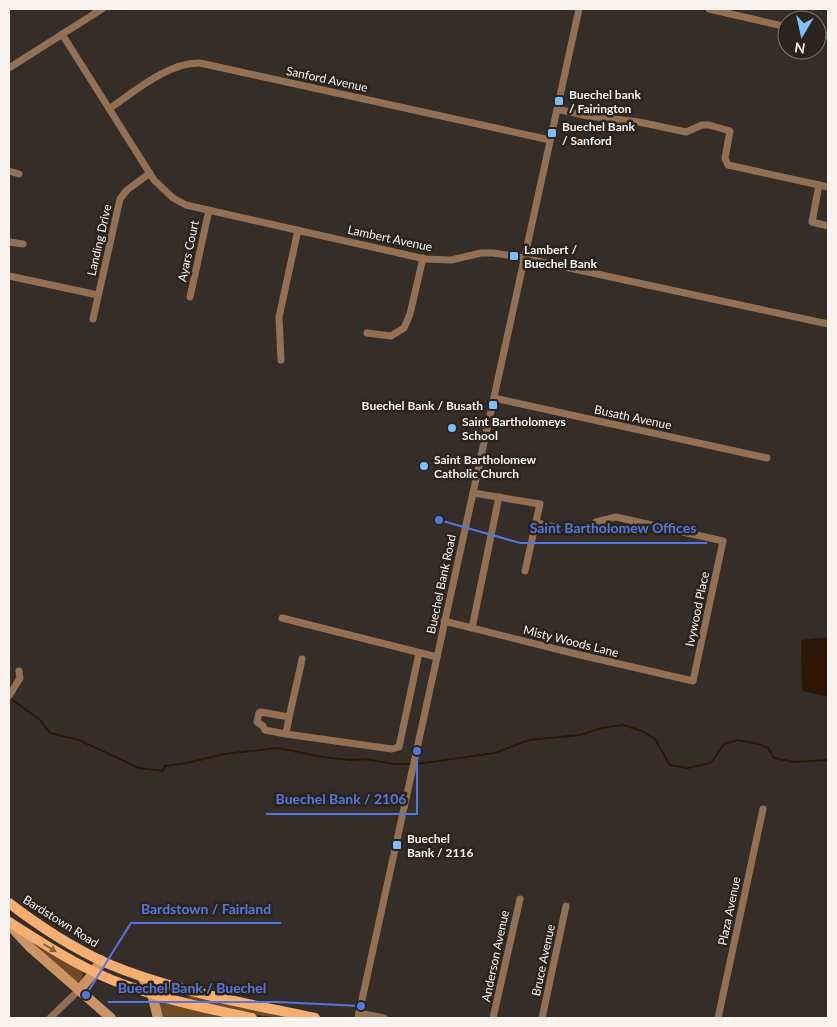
<svg xmlns="http://www.w3.org/2000/svg" width="837" height="1027" font-family="Lato,sans-serif">
<style>
.green{fill:#704927}
.water{fill:#2b1704}
.lines{fill:none;stroke-linecap:round;stroke-linejoin:round}
.stream{stroke:#2b1704;stroke-width:2}
.street{stroke:#937053;stroke-width:7}
.secondary{stroke:#cb9465;stroke-width:10}
.primary{stroke:#f7af71;stroke-width:10}
.oneway{fill:#876343}
.poi-dot{fill:#7dbef9;stroke:#2b241e;stroke-width:2}
.labels{text-anchor:middle;dominant-baseline:central;stroke-width:5;stroke-linejoin:round;paint-order:stroke}
.street-label{font-size:12px;fill:#f8f3ef;stroke:#2b241e}
.poi-label{font-size:12px;font-weight:bold;fill:#f8f3ef;stroke:#2b241e;text-anchor:start}
.leader{fill:none;stroke:#5477de;stroke-width:2}
.callout-dot{fill:#5477de;stroke:#2b241e;stroke-width:2}
.callout-label{font-size:14px;text-anchor:middle;font-weight:bold;fill:#5477de;stroke:#2b241e;stroke-width:5;stroke-linejoin:round;paint-order:stroke}
</style>
<rect width="100%" height="100%" fill="#352e28"/>
<g class="green">
<polygon points="35,945 81,970 83,974 81,980 77,983"/>
<path d="M 191,995 L 294,1018 C 260,1018 227,1009 195,1002 L 188,998 Z"/>
<polygon points="163,1002 231,1018 188,1017 188,1018 160,1018 159,1005"/>
</g>
<polygon class="water" points="828,637 828,697 802,691 801,640"/>
<g class="lines">
<g class="stream">
<polyline points="11,699 40,720 50,733 79,740 139,768 163,771 165,766 187,763 224,754 278,748 322,757 351,760 365,759 395,764 411,764"/>
<polyline points="416,764 495,753 529,740 580,735 601,728 623,725 642,731 655,739 670,765 687,768 711,763 724,744 738,740 759,744 768,748 774,758 794,762 828,760"/>
</g>
<g class="street">
<polyline points="709,9 787,27"/>
<polyline points="817,33 828,36"/>
<polyline points="62,34 154,180 173,198 186,205 425,259 451,260 481,253 493,253 514,256 828,324"/>
<polyline points="9,68 102,9"/>
<path d="M 109,109 C 135,91 169,62 200,63 L 550,140"/>
<polyline points="557,109 588,116 639,122 686,132 702,125 709,125 730,131 725,158 728,165 819,185 812,222 828,226"/>
<polyline points="9,171 19,174"/>
<polyline points="819,185 828,187"/>
<polyline points="9,242 23,244"/>
<polyline points="9,276 98,295"/>
<polyline points="190,297 209,210"/>
<polyline points="93,319 120,199 127,190 150,173"/>
<polyline points="367,333 391,336 404,328 410,314 423,258"/>
<polyline points="281,360 279,317 298,230"/>
<polyline points="494,398 767,458"/>
<polyline points="473,493 540,504 525,571"/>
<polyline points="282,618 437,657"/>
<polyline points="444,621 576,654 693,681 723,541 616,517 596,522 578,532 536,523"/>
<polyline points="472,628 499,497"/>
<path d="M 302,659 C 297,685 290,709 286,734 L 392,749 L 399,747 L 419,653"/>
<polyline points="9,696 20,678 19,671"/>
<polyline points="286,734 265,730 263,726 257,722 259,713 261,712 289,717"/>
<polyline points="359,1013 384,1018"/>
<polyline points="50,1018 79,990"/>
<polyline points="358,1018 579,9"/>
<polyline points="493,1018 520,899"/>
<polyline points="542,1018 566,906"/>
<polyline points="718,1018 763,809"/>
</g>
<g class="secondary">
<polyline points="9,922 15,931 31,948 111,1018"/>
<polyline points="142,977 152,994 158,1018"/>
<polyline points="79,990 92,975 101,960"/>
</g>
<g class="primary">
<path d="M 9,903 C 39,926 71,947 106,963 C 172,991 245,1003 315,1018"/>
<path d="M 9,922 C 42,943 76,965 112,980 C 157,998 205,1008 252,1018"/>
</g>
</g>
<defs><path id="oneway-solid" d="M-6-.8H1V-3.2L6.5 0L1 3.2V.8H-6Z" transform="scale(1.25)"/></defs>
<use class="oneway" href="#oneway-solid" transform="translate(50 948) rotate(31)"/>
<g class="poi-dot">
<rect x="554" y="96" width="10" height="10" rx="2.5"/>
<rect x="547" y="128" width="10" height="10" rx="2.5"/>
<rect x="509" y="251" width="10" height="10" rx="2.5"/>
<rect x="488" y="400" width="10" height="10" rx="2.5"/>
<circle cx="452" cy="428" r="5"/>
<circle cx="424" cy="466" r="5"/>
<rect x="392" y="840" width="10" height="10" rx="2.5"/>
</g>
<g class="labels">
<g class="street-label">
<text transform="translate(327 79) rotate(12)">Sanford Avenue</text>
<text transform="translate(390 238) rotate(12)">Lambert Avenue</text>
<text transform="translate(99 240) rotate(-77)">Landing Drive</text>
<text transform="translate(188 251) rotate(-78)">Ayars Court</text>
<text transform="translate(633 417) rotate(12)">Busath Avenue</text>
<text transform="translate(441 584) rotate(-78)">Buechel Bank Road</text>
<text transform="translate(697 609) rotate(-78)">Ivywood Place</text>
<text transform="translate(571 641) rotate(14)">Misty Woods Lane</text>
<text transform="translate(729 911) rotate(-78)">Plaza Avenue</text>
<text transform="translate(61 921) rotate(32)">Bardstown Road</text>
<text transform="translate(495 956) rotate(-78)">Anderson Avenue</text>
<text transform="translate(543 960) rotate(-78)">Bruce Avenue</text>
</g>
<g class="poi-label">
<text x="569" y="94">Buechel bank<tspan x="569" dy="14">/ Fairington</tspan></text>
<text x="562" y="126">Buechel Bank<tspan x="562" dy="14">/ Sanford</tspan></text>
<text x="524" y="249">Lambert /<tspan x="524" dy="14">Buechel Bank</tspan></text>
<text x="483" y="405" text-anchor="end">Buechel Bank / Busath</text>
<text x="462" y="421">Saint Bartholomeys<tspan x="462" dy="14">School</tspan></text>
<text x="434" y="459">Saint Bartholomew<tspan x="434" dy="14">Catholic Church</tspan></text>
<text x="407" y="838">Buechel<tspan x="407" dy="14">Bank / 2116</tspan></text>
</g>
</g>
<path class="leader" d="M439 520L520 543H707M417 751L417 814H266M86 995L131 923H281M361 1006L277 1002H108"/>
<g class="callout-dot">
<circle cx="439" cy="520" r="5"/>
<circle cx="417" cy="751" r="5"/>
<circle cx="86" cy="995" r="5"/>
<circle cx="361" cy="1006" r="5"/>
</g>
<g class="callout-label">
<text x="613" y="533">Saint Bartholomew Offices</text>
<text x="341" y="804">Buechel Bank / 2106</text>
<text x="206" y="914">Bardstown / Fairland</text>
<text x="192" y="993">Buechel Bank / Buechel</text>
</g>
<rect width="837" height="1027" fill="none" stroke="#f8f3ef" stroke-width="20"/>
<g transform="translate(802 35) rotate(189)"><circle r="24" fill="#2b241e" stroke="#7d7772"/>
<path d="M0-4L9 19L0 12L-9 19Z" fill="#7dbef9"/>
<text y="-8" font-size="14" font-weight="bold" text-anchor="middle" fill="#f8f3ef">N</text>
</g>
</svg>
